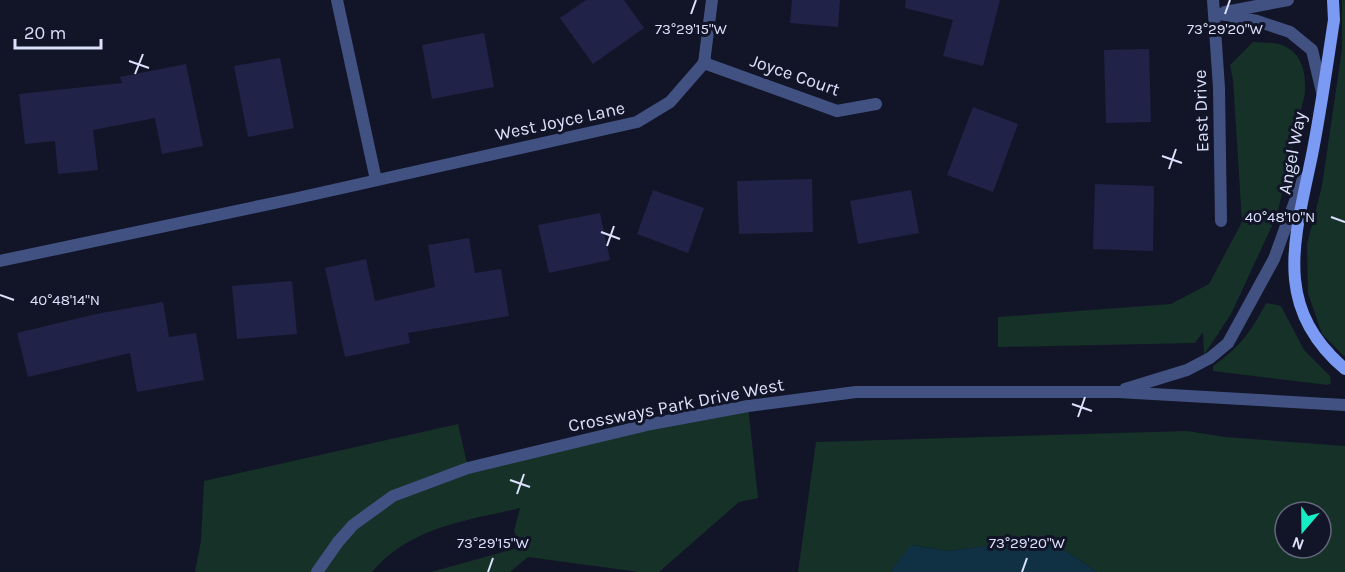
<svg xmlns="http://www.w3.org/2000/svg" width="1345" height="572" font-family="Karla,sans-serif">
<style>
.green{fill:#163128;fill-rule:evenodd}
.water{fill:#0f3143}
.building{fill:#202347}
.lines{fill:none;stroke-linecap:round;stroke-linejoin:round}
.minor{stroke:#415182;stroke-width:12}
.tertiary{stroke:#415182;stroke-width:12}
.secondary{stroke:#7a9af4;stroke-width:12}
.ticks{fill:none;stroke:#dbe1fc;stroke-width:2}
.labels{text-anchor:middle;dominant-baseline:central;stroke-width:6;stroke-linejoin:round;paint-order:stroke}
.street-label{font-size:18px;fill:#dbe1fc;stroke:#121527}
.ticks-label{font-size:15px;text-anchor:middle;fill:#dbe1fc;stroke:#121527;stroke-width:6;stroke-linejoin:round;paint-order:stroke}
</style>
<rect width="100%" height="100%" fill="#121527"/>
<g class="green">
<polygon points="1342,0 1345,0 1345,357 1322,334 1308,293 1307,244 1322,186 1342,49"/>
<path d="M 1253,42 C 1262,43 1274,42 1282,45 C 1303,53 1306,74 1305,93 L 1277,215 L 1231,314 L 1204,355 L 1203,332 L 1195,343 L 998,347 L 998,317 L 1171,304 L 1209,284 L 1242,222 L 1233,80 L 1230,65 Z"/>
<path d="M 1266,303 L 1281,306 L 1304,350 L 1330,376 L 1331,383 L 1328,385 L 1213,371 L 1213,366 C 1240,347 1251,332 1266,303 Z"/>
<path d="M 748,406 L 758,498 L 739,502 L 659,572 L 639,572 L 528,557 L 510,572 L 431,572 L 521,547 L 514,531 L 520,508 C 466,521 410,527 372,572 L 195,572 L 201,541 L 204,481 L 458,424 L 468,468 Z"/>
<path d="M 1187,431 L 1225,437 L 1345,446 L 1345,572 L 1097,572 L 1046,538 L 949,551 L 912,545 L 893,568 L 892,572 L 798,572 L 816,442 ZM 1285,512 L 1321,512 L 1321,548 L 1285,548 Z"/>
</g>
<polygon class="water" points="1046,538 1097,572 892,572 893,568 911,545 949,551"/>
<g class="building">
<polygon points="586,0 624,0 644,28 593,64 560,18"/>
<polygon points="792,0 840,0 838,27 790,23"/>
<polygon points="906,0 1000,0 983,66 943,56 953,20 905,8"/>
<polygon points="484,33 494,87 432,99 422,45"/>
<polygon points="1149,49 1151,122 1106,123 1104,50"/>
<polygon points="280,58 294,128 248,137 234,66"/>
<polygon points="186,64 203,146 162,154 155,118 93,130 98,170 58,174 55,141 25,144 19,94 122,83 120,77"/>
<polygon points="973,107 1018,124 993,192 947,175"/>
<polygon points="812,179 813,232 739,234 737,181"/>
<polygon points="1095,184 1154,186 1153,251 1093,249"/>
<polygon points="653,190 704,208 688,253 637,234"/>
<polygon points="911,190 919,233 858,244 850,201"/>
<polygon points="600,213 610,260 549,273 538,225"/>
<polygon points="469,238 475,273 501,269 509,316 408,333 410,343 345,357 325,268 366,259 375,301 435,287 428,245"/>
<polygon points="292,281 297,334 237,339 232,286"/>
<polygon points="163,302 169,337 196,333 204,380 137,392 130,353 28,377 17,333 96,314"/>
</g>
<g class="lines">
<g class="minor">
<polyline points="337,0 376,180"/>
<polyline points="1213,0 1219,88 1221,221"/>
<polyline points="1225,12 1288,0"/>
<polyline points="1215,13 1257,21 1290,32 1312,50 1322,92"/>
<polyline points="704,63 837,111 876,104"/>
<polyline points="0,261 293,199 637,122 670,102 704,63 712,0"/>
</g>
<g class="tertiary">
<polyline points="1125,389 1187,370 1210,358 1228,343 1274,259 1303,179"/>
<polyline points="317,572 338,542 353,525 393,496 468,468 651,424 748,406 856,392 1118,392 1345,405"/>
</g>
<path class="secondary" d="M 1333,0 L 1334,20 C 1327,65 1321,110 1312,155 C 1295,238 1271,306 1345,369"/>
</g>
<path class="ticks" d="M 691,14 L 696,0M 1225,14 L 1230,0M 129,61 L 149,68M 135,74 L 143,54M 1162,156 L 1182,163M 1169,169 L 1176,149M 1331,217 L 1345,222M 601,232 L 620,239M 607,246 L 614,226M 0,295 L 14,300M 1072,404 L 1092,411M 1078,417 L 1085,397M 510,480 L 530,487M 517,494 L 524,474M 488,572 L 493,558M 1022,572 L 1027,558"/>
<g class="labels">
<g class="street-label">
<text transform="translate(795 75) rotate(19)">Joyce Court</text>
<text transform="translate(1201 111) rotate(-92)">East Drive</text>
<text transform="translate(560 121) rotate(-12)">West Joyce Lane</text>
<text transform="translate(1292 153) rotate(-79)">Angel Way</text>
<text transform="translate(676 405) rotate(-11)">Crossways Park Drive West</text>
</g>
</g>
<g class="ticks-label">
<text x="691" y="34">73°29'15"W</text>
<text x="1225" y="34">73°29'20"W</text>
<text x="1280" y="222">40°48'10"N</text>
<text x="65" y="305">40°48'14"N</text>
<text x="493" y="548">73°29'15"W</text>
<text x="1027" y="548">73°29'20"W</text>
</g>
<g transform="translate(1303 530) rotate(200)"><circle r="28" fill="#121527" stroke="#62677c" stroke-width="1.5"/>
<path d="M0-4.5L10 22L0 15L-10 22Z" fill="#17edc4"/>
<text y="-9" font-size="16" font-weight="bold" text-anchor="middle" fill="#dbe1fc">N</text>
</g>
<path d="M15 39v9h86v-9" fill="none" stroke="#dbe1fc" stroke-width="3"/>
<text x="24" y="39" font-size="18" fill="#dbe1fc" stroke="#121527" stroke-width="4.5" paint-order="stroke">20 m</text>
</svg>
